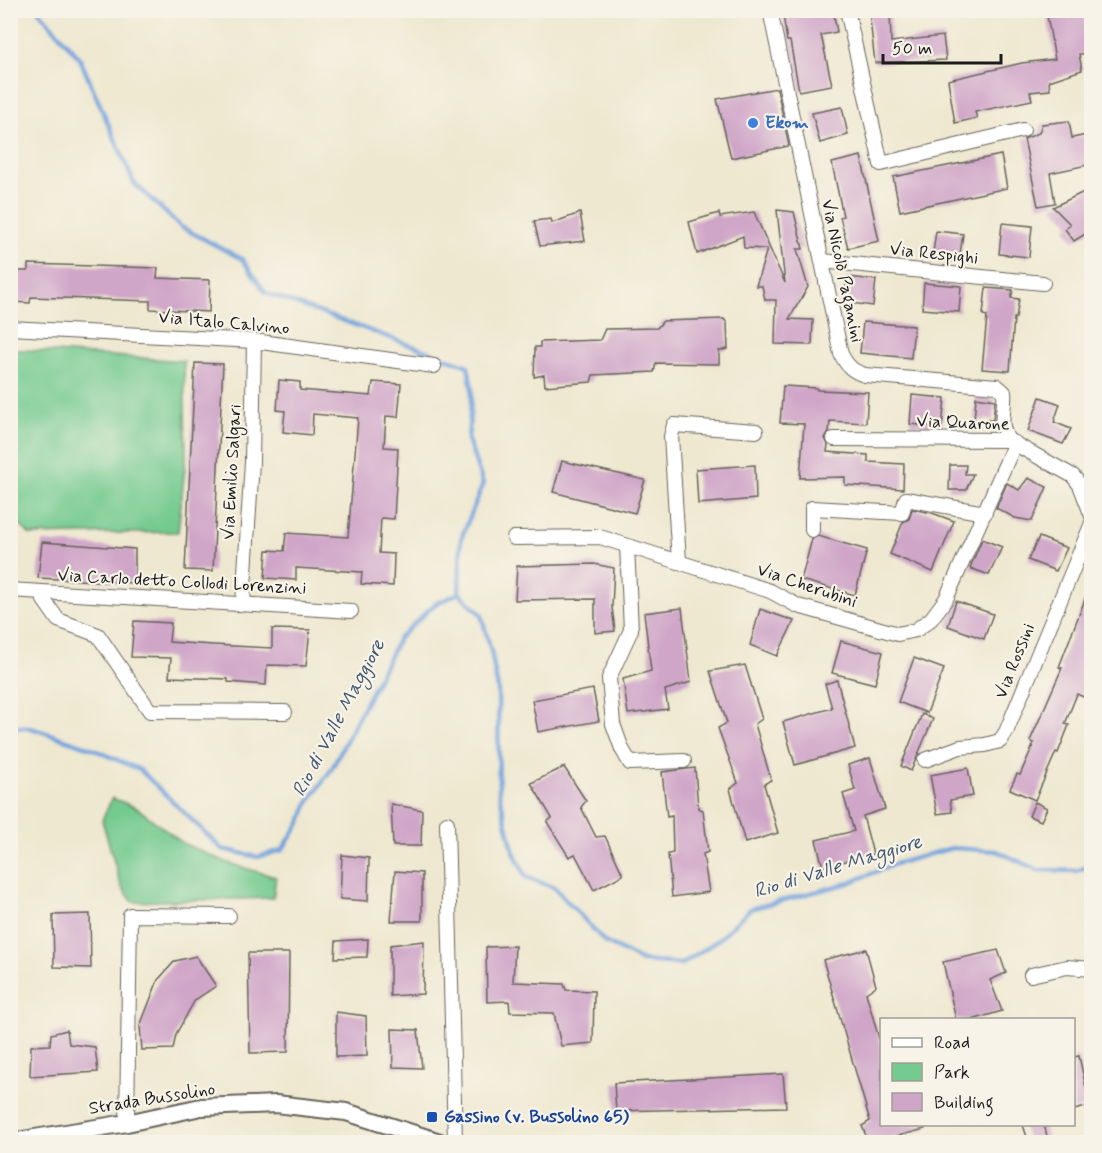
<svg xmlns="http://www.w3.org/2000/svg" width="1102" height="1153" font-family="Mynerve,sans-serif">
<style>
.green{fill:#74ca8f;stroke:#487356;stroke-width:1.5}
.lines{fill:none;stroke-linecap:round;stroke-linejoin:round}
.stream{stroke:#72a2dc;stroke-width:4.5}
.building{fill:#cfa5c8}
.minor-casing{stroke:#66635b;stroke-width:16}
.tertiary-casing{stroke:#66635b;stroke-width:20}
.minor{stroke:#fff;stroke-width:14}
.tertiary{stroke:#fff;stroke-width:16}
.shop-dot{fill:#3f7fe0;stroke:#f7f3e8;stroke-width:2}
.transit-dot{fill:#1a4fb4;stroke:#f7f3e8;stroke-width:2}
.labels{text-anchor:middle;dominant-baseline:central;stroke-width:4.5;stroke-linejoin:round;paint-order:stroke}
.shop-label{font-size:18px;font-weight:bold;fill:#366cbe;stroke:#f7f3e8;text-anchor:start}
.street-label{font-size:18px;fill:#1c1c1c;stroke:#f7f3e8}
.transit-label{font-size:18px;font-weight:bold;fill:#164399;stroke:#f7f3e8;text-anchor:start}
.water-label{font-size:20px;font-style:italic;fill:#435872;stroke:#f7f3e8}
</style>
<rect width="100%" height="100%" fill="#f7f3e8"/>
<filter id="ink" filterUnits="userSpaceOnUse"><feTurbulence type="fractalNoise" baseFrequency=".0167" numOctaves="2"/><feDisplacementMap in="SourceGraphic" scale="12" xChannelSelector="R" yChannelSelector="G"/><feConvolveMatrix kernelMatrix="1 2 1 2 8 2 1 2 1" color-interpolation-filters="sRGB"/></filter>
<filter id="wash" filterUnits="userSpaceOnUse"><feTurbulence type="fractalNoise" baseFrequency=".008" numOctaves="4" result="noise"/><feDisplacementMap in="SourceGraphic" scale="24" xChannelSelector="R" yChannelSelector="G"/><feGaussianBlur stdDeviation="1.35" result="paint"/><feColorMatrix in="noise" values="0 0 0 0 0 0 0 0 0 0 0 0 0 0 0 0 0 1.4 0 .05"/><feComposite in="paint" operator="in"/></filter>
<g filter="url(#wash)">
<rect width="100%" height="100%" fill="#efe8d0"/>
<g class="green">
<polygon points="10,349 184,361 186,457 178,532 30,535 11,516"/>
<polygon points="112,798 137,808 184,844 231,864 276,877 273,898 133,902 121,886 102,820"/>
</g>
<g class="lines">
<g class="stream">
<polyline points="38,10 80,59 134,183 181,227 242,259 266,293 468,366 472,389 468,440 483,484 461,539 459,593"/>
<polyline points="10,727 31,728 91,748 140,770 222,849 258,857 282,850 300,823 308,803 332,768 399,638 435,604 459,593 481,614 491,651 498,689 499,793 513,850 526,877 555,888 605,942 642,961 682,964 718,940 750,909 849,883 895,864 952,848 997,851 1038,870 1076,871 1092,865"/>
</g>
</g>
<g id="blocks">
<g class="building">
<polygon points="801,10 833,10 837,32 821,35 832,85 799,91 790,41 787,41 783,15"/>
<polygon points="869,10 890,10 891,42 943,36 946,60 875,63"/>
<polygon points="1046,10 1083,10 1092,54 1079,54 1082,70 1049,81 1050,90 1030,92 1032,100 975,112 977,118 955,123 948,80 1022,63 1055,59"/>
<polygon points="777,88 789,146 731,158 717,99"/>
<polygon points="842,107 848,135 820,143 812,113"/>
<polygon points="1069,121 1072,138 1092,134 1092,164 1050,173 1055,203 1038,206 1024,139 1039,133 1042,124"/>
<polygon points="1001,155 1007,188 900,211 893,177"/>
<polygon points="861,156 879,241 848,248 840,217 843,216 832,163"/>
<polygon points="1092,188 1092,230 1074,241 1065,229 1070,224 1053,207"/>
<polygon points="777,210 794,212 803,249 797,249 808,287 789,319 813,320 812,345 775,344 776,300 765,300 762,286 756,286 767,249 744,248 743,236 697,254 689,222 719,213 720,217 754,212 785,283"/>
<polygon points="580,213 585,241 540,246 534,221 551,219 552,223"/>
<polygon points="1002,223 1032,226 1029,257 999,254"/>
<polygon points="936,231 963,234 959,262 932,259"/>
<polygon points="28,264 158,268 157,278 210,280 209,312 150,309 150,301 31,297 30,303 10,302 10,271 28,271"/>
<polygon points="847,277 876,280 873,306 844,302"/>
<polygon points="924,283 961,286 959,312 922,309"/>
<polygon points="986,288 1013,290 1011,298 1019,299 1016,318 1014,318 1010,371 982,369 987,316 983,315"/>
<polygon points="724,319 727,323 728,349 719,351 719,364 656,363 654,372 593,375 591,382 545,386 544,375 534,377 535,347 540,347 540,342 600,340 605,329 657,328 663,321"/>
<polygon points="863,322 914,326 911,358 860,353"/>
<polygon points="195,363 223,364 213,571 185,570"/>
<polygon points="279,380 300,382 300,390 371,396 373,382 401,384 398,417 386,416 384,447 398,448 394,519 381,518 379,553 394,554 393,586 361,584 362,572 296,568 296,580 265,578 267,550 284,551 286,533 348,537 358,418 313,414 312,435 283,432 285,411 277,410"/>
<polygon points="783,386 817,388 817,390 868,392 866,423 830,421 829,432 825,438 828,445 827,452 868,455 868,462 904,464 903,489 845,485 845,477 800,478 804,424 780,423"/>
<polygon points="912,395 945,398 942,427 910,424"/>
<polygon points="976,397 995,400 993,420 974,420"/>
<polygon points="1040,397 1060,404 1054,422 1071,429 1063,444 1028,431"/>
<polygon points="562,461 645,480 635,513 553,492"/>
<polygon points="755,465 756,499 698,504 696,469"/>
<polygon points="950,465 966,465 965,474 973,474 966,490 949,490"/>
<polygon points="1028,478 1047,487 1032,521 1015,518 996,508 1007,483 1019,490"/>
<polygon points="912,509 932,513 954,521 933,572 890,554 903,522 909,519"/>
<polygon points="818,536 867,550 855,595 801,580 812,539"/>
<polygon points="1039,537 1067,548 1056,571 1028,560"/>
<polygon points="982,539 1002,547 989,575 970,568"/>
<polygon points="42,542 135,549 135,583 38,578"/>
<polygon points="594,564 614,568 612,607 615,631 595,633 595,599 515,600 517,566"/>
<polygon points="1090,586 1092,701 1077,694 1065,724 1069,725 1058,753 1056,752 1035,800 1010,789 1017,774 1020,775 1034,743 1030,741 1062,668 1059,667"/>
<polygon points="956,601 993,614 984,639 948,626"/>
<polygon points="682,608 691,682 665,690 668,709 628,714 623,679 651,671 644,613"/>
<polygon points="760,609 794,621 777,656 750,645"/>
<polygon points="134,621 171,623 169,642 213,645 272,648 272,629 310,630 306,666 267,665 266,685 228,682 228,679 169,677 171,658 131,657"/>
<polygon points="841,641 883,652 875,684 832,673"/>
<polygon points="914,658 944,669 927,713 898,702"/>
<polygon points="745,665 762,719 755,724 771,780 764,784 778,833 745,843 730,789 738,783 718,728 727,723 710,671"/>
<polygon points="837,680 855,748 795,765 783,722 832,708 825,684"/>
<polygon points="593,689 599,721 538,732 532,700"/>
<polygon points="922,714 933,719 911,771 901,766"/>
<polygon points="870,758 885,809 863,816 873,854 823,867 816,840 854,831 843,794 855,790 848,765"/>
<polygon points="564,767 586,801 581,807 596,837 605,836 623,875 594,890 575,854 569,857 547,822 552,818 531,783"/>
<polygon points="695,768 698,808 703,810 708,852 703,854 709,892 672,897 668,854 673,853 672,816 667,817 662,772"/>
<polygon points="968,768 973,796 950,800 952,812 937,814 930,775"/>
<polygon points="1035,802 1047,808 1041,821 1029,816"/>
<polygon points="391,804 422,810 421,846 393,846"/>
<polygon points="342,855 369,858 368,901 340,899"/>
<polygon points="395,871 422,873 422,921 391,921"/>
<polygon points="90,914 91,968 54,967 53,915"/>
<polygon points="368,939 367,957 335,958 336,941"/>
<polygon points="424,941 423,994 390,996 390,945"/>
<polygon points="515,946 513,982 564,984 566,990 594,991 593,1043 561,1046 554,1013 510,1012 509,1001 487,1002 486,947"/>
<polygon points="866,949 876,986 866,993 882,1049 882,1125 925,1125 925,1129 882,1140 882,1143 869,1143 862,1126 870,1121 823,960"/>
<polygon points="998,950 1006,973 990,980 1002,1011 972,1020 956,1020 943,962"/>
<polygon points="248,953 289,953 288,1052 250,1053"/>
<polygon points="196,956 216,986 195,1000 176,1034 173,1049 142,1050 140,1026 158,980 175,961"/>
<polygon points="336,1012 366,1016 367,1056 336,1057"/>
<polygon points="392,1029 418,1030 422,1068 393,1067"/>
<polygon points="67,1030 69,1044 95,1047 98,1072 30,1076 31,1046 50,1045 51,1034"/>
<polygon points="1079,1056 1090,1106 1074,1110 1074,1057"/>
<polygon points="783,1074 786,1107 616,1111 614,1083"/>
<polygon points="1023,1125 1044,1125 1049,1143 1029,1143"/>
</g>
</g>
</g>
<g filter="url(#ink)">
<use href="#blocks" fill-opacity="0" stroke="#66635b" stroke-width="1.5"/>
<g class="lines">
<defs>
<g id="minor">
<path d="M 770,10 L 841,354 C 847,366 852,371 865,375 L 997,386 L 1004,392 C 1006,412 997,420 1008,440"/>
<polyline points="847,10 881,164 1023,130"/>
<polyline points="822,261 1043,283"/>
<polyline points="10,328 254,341 434,366"/>
<polyline points="834,439 1008,440 1073,476 1080,485 1092,516"/>
<polyline points="812,530 812,508 902,513 906,499 985,513"/>
<polyline points="514,538 600,537 770,591 798,606 898,634 916,630 931,619 946,599 1015,443"/>
<polyline points="627,546 631,630 609,678 613,724 622,749 630,763 684,761"/>
<polyline points="679,562 671,436 674,425 756,431"/>
<polyline points="10,590 351,611"/>
<polyline points="42,592 44,600 58,620 98,635 150,711 285,712"/>
<polyline points="243,604 252,462 254,341"/>
<polyline points="925,760 960,747 985,745 1000,741 1006,732 1092,523"/>
<polyline points="447,823 455,1142"/>
<polyline points="1031,975 1067,967 1092,969"/>
<polyline points="127,1123 130,915 229,916"/>
</g>
<polyline id="tertiary" points="10,1142 127,1123 201,1107 276,1104 346,1112 440,1142"/>
</defs>
<use href="#minor" class="minor-casing"/>
<use href="#tertiary" class="tertiary-casing"/>
<use href="#minor" class="minor"/>
<use href="#tertiary" class="tertiary"/>
</g>
</g>
<circle class="shop-dot" cx="753" cy="123" r="6"/>
<rect class="transit-dot" x="426" y="1111" width="12" height="12" rx="3"/>
<g class="labels">
<g class="shop-label">
<text x="765" y="123">Ekom</text>
</g>
<g class="street-label">
<text transform="translate(934 254) rotate(6)">Via Respighi</text>
<text transform="translate(842 271) rotate(78)">Via Nicolò Paganini</text>
<text transform="translate(224 323) rotate(5)">Via Italo Calvino</text>
<text transform="translate(963 423) rotate(2)">Via Quarone</text>
<text transform="translate(232 472) rotate(-87)">Via Emilio Salgari</text>
<text transform="translate(182 582) rotate(3)">Via Carlo detto Collodi Lorenzini</text>
<text transform="translate(807 586) rotate(19)">Via Cherubini</text>
<text transform="translate(1015 661) rotate(-68)">Via Rossini</text>
<text transform="translate(152 1099) rotate(-9)">Strada Bussolino</text>
</g>
<g class="transit-label">
<text x="444" y="1117">Gassino (v. Bussolino 65)</text>
</g>
<g class="water-label">
<text transform="translate(339 718) rotate(-62)">Rio di Valle Maggiore</text>
<text transform="translate(838 867) rotate(-17)">Rio di Valle Maggiore</text>
</g>
</g>
<rect width="1102" height="1153" fill="none" stroke="#f7f3e8" stroke-width="36"/>
<rect x="880" y="1018" width="195" height="108" fill="#f7f3e8" stroke="#9f9d96" stroke-width="1.5"/>
<rect x="892" y="1038" width="30" height="9" fill="#ffffff" stroke="#9f9d96" stroke-width="1.5"/>
<text x="934" y="1048" font-size="18" fill="#1c1c1c">Road</text>
<rect x="892" y="1063" width="30" height="18" fill="#74ca8f" stroke="#9f9d96" stroke-width="1.5"/>
<text x="934" y="1078" font-size="18" fill="#1c1c1c">Park</text>
<rect x="892" y="1093" width="30" height="18" fill="#cfa5c8" stroke="#9f9d96" stroke-width="1.5"/>
<text x="934" y="1108" font-size="18" fill="#1c1c1c">Building</text>
<path d="M883 54v9h118v-9" fill="none" stroke="#1c1c1c" stroke-width="3"/>
<text x="892" y="54" font-size="18" fill="#1c1c1c" stroke="#f7f3e8" stroke-width="4.5" paint-order="stroke">50 m</text>
</svg>
